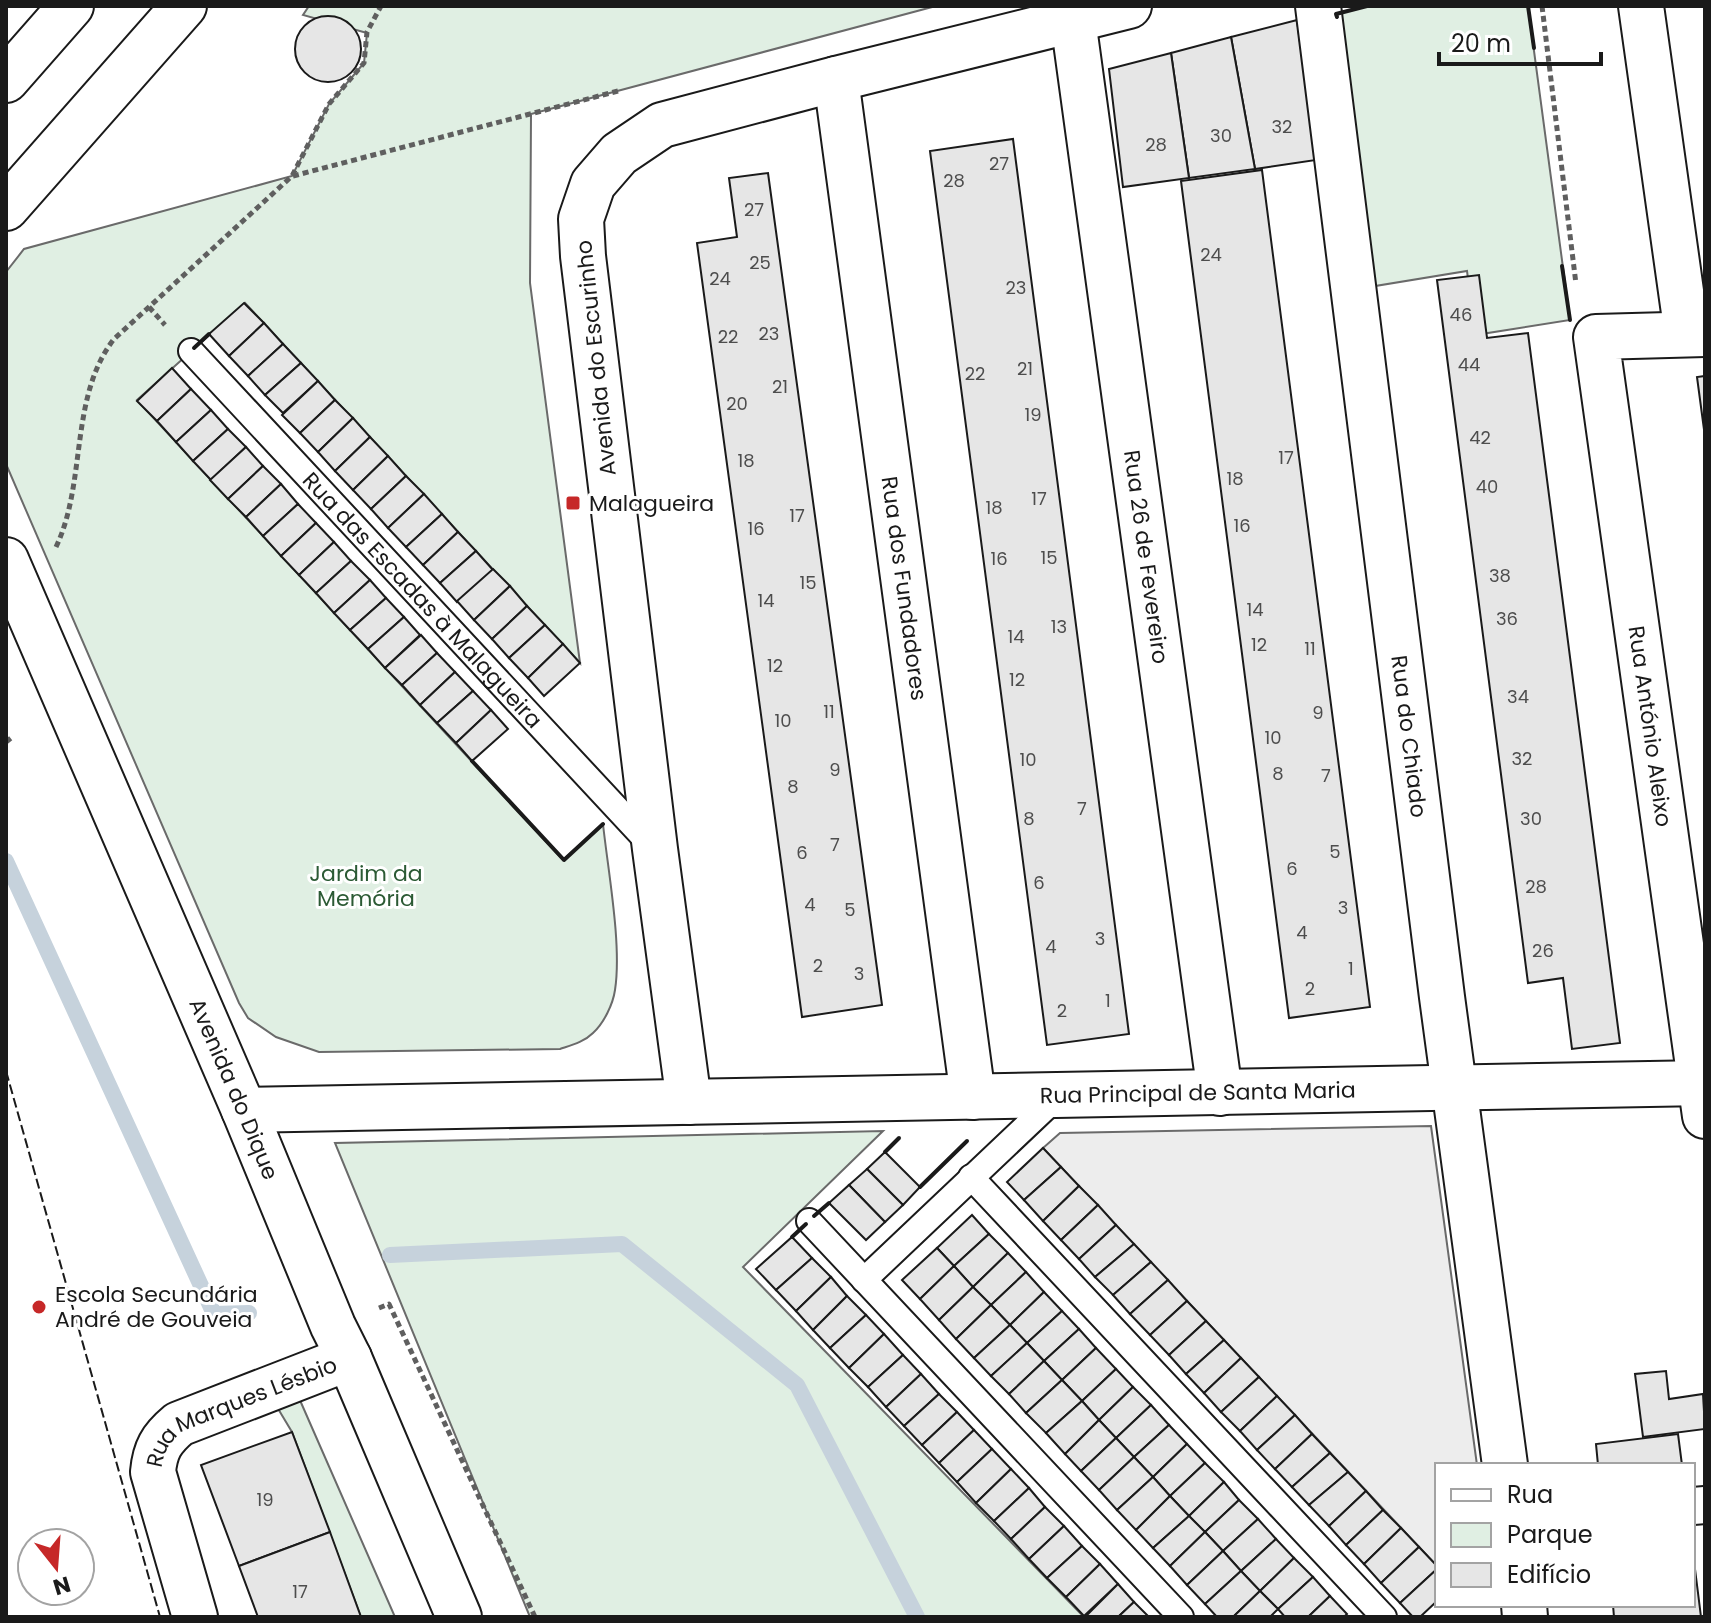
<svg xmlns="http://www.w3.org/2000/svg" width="1711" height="1623" font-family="Poppins,sans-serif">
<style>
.green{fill:#e0efe3;stroke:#6a6a6a;stroke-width:2}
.parking{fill:#ededed;stroke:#6a6a6a;stroke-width:2}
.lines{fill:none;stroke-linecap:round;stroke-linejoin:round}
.stream{stroke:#c6d2dc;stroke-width:16}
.building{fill:#e6e6e6;stroke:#1a1a1a;stroke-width:2}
.service-casing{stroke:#1a1a1a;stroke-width:28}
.pedestrian-casing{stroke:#1a1a1a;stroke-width:40}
.minor-casing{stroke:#1a1a1a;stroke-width:48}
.primary-casing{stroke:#1a1a1a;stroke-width:48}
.path{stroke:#5f5f5f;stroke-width:5;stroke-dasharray:6 4;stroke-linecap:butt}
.service{stroke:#fff;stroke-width:24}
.pedestrian{stroke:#fff;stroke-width:36}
.minor{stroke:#fff;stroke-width:44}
.primary{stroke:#fff;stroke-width:44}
.fence{stroke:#1a1a1a;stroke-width:2;stroke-dasharray:10 4;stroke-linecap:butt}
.wall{stroke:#1a1a1a;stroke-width:4}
.poi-dot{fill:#c62828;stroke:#fff;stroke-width:3}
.labels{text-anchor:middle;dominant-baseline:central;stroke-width:6;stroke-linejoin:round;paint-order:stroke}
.number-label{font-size:18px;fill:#4d4d4d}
.street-label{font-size:22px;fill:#1a1a1a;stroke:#fff}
.poi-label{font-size:22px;fill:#1a1a1a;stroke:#fff;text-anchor:start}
.park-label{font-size:22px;fill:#2b5a34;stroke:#fff}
</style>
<rect width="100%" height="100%" fill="#fff"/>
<g class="green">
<path d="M 309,6 L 936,6 L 531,114 L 530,283 L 580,663 L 245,303 L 137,400 L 563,860 L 603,824 C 608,871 622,945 615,990 C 613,1004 604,1023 593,1033 C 584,1042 572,1045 560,1049 L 319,1052 L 276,1037 L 248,1018 L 239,1003 L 6,464 L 6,272 L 24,249 L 292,176 L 329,104 L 364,63 L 367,33 L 303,15 Z"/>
<polygon points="1367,6 1528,6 1570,320 1475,335 1467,271 1369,287 1336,14"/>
<polygon points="883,1131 743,1267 1084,1617 530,1617 335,1143"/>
<polygon points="299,1398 395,1617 361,1617 292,1432 277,1407"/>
</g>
<polygon class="parking" points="1431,1126 1477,1465 1437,1465 1437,1566 1043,1148 1060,1133"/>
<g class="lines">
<g class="stream">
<polyline points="6,861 214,1314 249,1313"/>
<polyline points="390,1255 622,1244 797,1385 917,1617"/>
</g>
</g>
<g class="building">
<circle cx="328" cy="49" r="33"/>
<polygon points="1297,20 1316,160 1255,169 1231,37"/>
<polygon points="1231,37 1255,169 1189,178 1171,53"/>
<polygon points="1171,53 1189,178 1123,187 1109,69"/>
<polygon points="1013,139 1129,1034 1047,1045 930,151"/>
<polygon points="1262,170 1370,1007 1289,1018 1181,181"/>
<polygon points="768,173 882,1005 802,1017 697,243 737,237 729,178"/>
<polygon points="1479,275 1487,338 1528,333 1620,1043 1572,1049 1563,978 1528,983 1437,280"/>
<polygon points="244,303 264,323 229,356 209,334"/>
<polygon points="264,323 283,344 248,376 229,356"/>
<polygon points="283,344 301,363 265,395 248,376"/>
<polygon points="301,363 318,381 283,413 265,395"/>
<polygon points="172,368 191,389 157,421 137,401"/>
<polygon points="1705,376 1705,437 1697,377"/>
<polygon points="318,381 335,400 300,433 282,415"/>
<polygon points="191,389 211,410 176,442 157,421"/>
<polygon points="335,400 353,418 318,452 300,433"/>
<polygon points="211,410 228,429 193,461 176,442"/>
<polygon points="353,418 370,437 335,471 318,452"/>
<polygon points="228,429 246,447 211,480 193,461"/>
<polygon points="370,437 388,456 353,490 335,471"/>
<polygon points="246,447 263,466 228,499 210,480"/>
<polygon points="388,456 406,476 371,509 353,490"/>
<polygon points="263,466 281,484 246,517 228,499"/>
<polygon points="406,476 424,494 388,528 371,509"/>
<polygon points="281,484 298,504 263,536 246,517"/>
<polygon points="424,494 442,514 406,547 388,528"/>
<polygon points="298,504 316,523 281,556 263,536"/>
<polygon points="442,514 458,532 423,565 406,547"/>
<polygon points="316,523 334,542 299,575 281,556"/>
<polygon points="458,532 476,551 440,583 423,565"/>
<polygon points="334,542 351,561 316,593 299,575"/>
<polygon points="476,551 493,570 457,602 440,583"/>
<polygon points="351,561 370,580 334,613 316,593"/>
<polygon points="493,569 510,586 474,620 457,601"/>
<polygon points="370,580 386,598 350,630 334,613"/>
<polygon points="510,586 527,606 492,639 474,620"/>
<polygon points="386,598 404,617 368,649 350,630"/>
<polygon points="527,606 545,625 509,658 492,639"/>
<polygon points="404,617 420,635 385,668 368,649"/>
<polygon points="545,625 563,644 528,678 509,658"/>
<polygon points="421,635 437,653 402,685 385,668"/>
<polygon points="563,644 580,663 544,696 528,678"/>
<polygon points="437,653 455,672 420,705 402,685"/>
<polygon points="455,672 473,691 437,723 420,705"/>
<polygon points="473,691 491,710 456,743 437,723"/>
<polygon points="491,710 508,729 472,761 456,743"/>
<polygon points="1043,1148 1061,1167 1024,1200 1007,1182"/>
<polygon points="885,1152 920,1187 903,1205 867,1169"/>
<polygon points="1061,1167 1079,1186 1043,1221 1024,1200"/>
<polygon points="867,1169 903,1205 885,1222 849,1185"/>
<polygon points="849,1185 885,1222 866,1240 829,1203"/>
<polygon points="1079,1186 1098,1205 1061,1240 1043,1221"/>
<polygon points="1098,1205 1116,1225 1079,1259 1061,1240"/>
<polygon points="972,1215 989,1234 954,1266 937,1248"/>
<polygon points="1116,1225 1134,1244 1095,1277 1079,1259"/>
<polygon points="989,1234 1008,1253 973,1287 954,1266"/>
<polygon points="792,1237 812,1258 776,1290 756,1269"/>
<polygon points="1134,1244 1151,1262 1113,1295 1095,1277"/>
<polygon points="937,1248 954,1266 920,1299 902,1280"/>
<polygon points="1008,1253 1026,1272 991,1305 973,1287"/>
<polygon points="812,1258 831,1277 796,1311 776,1290"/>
<polygon points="1151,1262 1168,1280 1130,1314 1113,1295"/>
<polygon points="954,1266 973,1287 939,1320 920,1299"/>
<polygon points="1026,1272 1044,1292 1010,1325 991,1305"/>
<polygon points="831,1277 847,1296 813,1330 796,1311"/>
<polygon points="1168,1280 1187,1301 1150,1335 1130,1314"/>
<polygon points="973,1287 991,1305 956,1339 939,1320"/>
<polygon points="1044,1292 1062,1311 1027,1343 1010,1325"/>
<polygon points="847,1296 866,1315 830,1348 813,1330"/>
<polygon points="1187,1301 1206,1321 1169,1355 1150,1335"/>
<polygon points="991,1305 1010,1325 974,1358 956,1339"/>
<polygon points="1062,1311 1079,1329 1044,1361 1027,1343"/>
<polygon points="866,1315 884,1334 849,1368 830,1348"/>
<polygon points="1206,1321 1224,1340 1186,1374 1169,1355"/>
<polygon points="1010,1325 1027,1343 991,1376 974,1358"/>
<polygon points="1079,1329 1096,1348 1062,1380 1044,1361"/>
<polygon points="884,1334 903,1355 868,1387 849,1368"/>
<polygon points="1224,1340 1241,1358 1204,1393 1186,1374"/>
<polygon points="1027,1343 1044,1361 1009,1394 991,1376"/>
<polygon points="1096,1348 1116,1369 1082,1401 1062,1380"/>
<polygon points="903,1355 921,1374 886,1407 868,1387"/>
<polygon points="1241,1358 1259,1377 1221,1412 1204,1393"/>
<polygon points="1044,1361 1062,1380 1026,1413 1009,1394"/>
<polygon points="1116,1369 1133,1387 1099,1420 1082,1401"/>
<polygon points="1666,1371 1669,1399 1703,1394 1705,1429 1643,1437 1635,1374"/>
<polygon points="921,1374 939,1394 904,1426 886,1407"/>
<polygon points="1259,1377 1277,1396 1240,1431 1221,1412"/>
<polygon points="1062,1380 1082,1401 1046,1433 1026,1413"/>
<polygon points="1133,1387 1151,1405 1116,1438 1099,1420"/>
<polygon points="939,1394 957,1412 922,1445 904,1426"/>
<polygon points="1277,1396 1295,1415 1257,1450 1240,1431"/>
<polygon points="1082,1401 1099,1420 1065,1454 1046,1433"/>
<polygon points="1151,1405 1169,1425 1134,1457 1116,1438"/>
<polygon points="957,1412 974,1430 939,1463 922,1445"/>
<polygon points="1295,1415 1312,1434 1275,1469 1257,1450"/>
<polygon points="1099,1420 1116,1438 1081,1471 1065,1454"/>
<polygon points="1169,1425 1187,1444 1153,1477 1134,1457"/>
<polygon points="974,1430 992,1449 957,1482 939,1463"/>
<polygon points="292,1432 330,1532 239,1566 201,1465"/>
<polygon points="1312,1434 1330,1453 1292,1487 1275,1469"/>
<polygon points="1678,1434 1682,1465 1598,1465 1596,1444"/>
<polygon points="1116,1438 1134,1457 1099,1490 1081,1471"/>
<polygon points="1187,1444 1205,1463 1170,1496 1153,1477"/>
<polygon points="992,1449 1011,1469 976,1503 957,1482"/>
<polygon points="1330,1453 1348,1472 1309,1505 1292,1487"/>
<polygon points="1134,1457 1153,1477 1117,1510 1099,1490"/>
<polygon points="1205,1463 1224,1482 1189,1516 1170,1496"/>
<polygon points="1011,1469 1029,1488 994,1521 976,1503"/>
<polygon points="1348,1472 1366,1491 1329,1526 1309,1505"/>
<polygon points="1153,1477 1170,1496 1136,1530 1117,1510"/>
<polygon points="1224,1482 1239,1500 1205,1532 1189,1516"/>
<polygon points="1029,1488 1045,1507 1011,1539 994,1521"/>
<polygon points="1366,1491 1383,1510 1346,1545 1329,1526"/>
<polygon points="1170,1496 1189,1516 1153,1548 1136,1530"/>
<polygon points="1239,1500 1258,1519 1223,1551 1205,1532"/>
<polygon points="1045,1507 1064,1526 1029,1559 1011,1539"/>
<polygon points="1383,1510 1401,1528 1364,1564 1346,1545"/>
<polygon points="1189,1516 1205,1532 1170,1566 1153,1548"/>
<polygon points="1258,1519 1276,1539 1241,1571 1223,1551"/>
<polygon points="1064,1526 1082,1546 1047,1578 1029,1559"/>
<polygon points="1401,1528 1419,1547 1381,1583 1364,1564"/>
<polygon points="330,1532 361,1617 258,1617 239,1566"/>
<polygon points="1205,1532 1223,1551 1187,1585 1170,1566"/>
<polygon points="1276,1539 1294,1558 1260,1591 1241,1571"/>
<polygon points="1082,1546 1100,1564 1066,1597 1047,1578"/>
<polygon points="1419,1547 1437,1566 1437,1569 1400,1603 1381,1583"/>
<polygon points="1223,1551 1241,1571 1205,1604 1187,1585"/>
<polygon points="1693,1553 1701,1617 1614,1617 1613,1605 1693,1605"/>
<polygon points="1294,1558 1313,1577 1278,1609 1260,1591"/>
<polygon points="1100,1564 1118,1584 1084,1616 1066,1597"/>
<polygon points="1437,1569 1437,1601 1420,1617 1413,1617 1400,1603"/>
<polygon points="1241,1571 1260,1591 1233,1617 1217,1617 1205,1604"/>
<polygon points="1313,1577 1330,1596 1308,1617 1285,1617 1278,1609"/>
<polygon points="1118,1584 1134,1602 1118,1617 1085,1617"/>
<polygon points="1260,1591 1278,1609 1270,1617 1233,1617"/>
<polygon points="1330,1596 1347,1614 1344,1617 1308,1617"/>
<polygon points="1134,1602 1149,1617 1118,1617"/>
</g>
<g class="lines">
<defs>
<g id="service">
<path id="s1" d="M 191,351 L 650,844"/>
<polyline points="971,1177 1384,1617"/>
<polyline points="809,1221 1181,1617"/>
<polyline points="864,1280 1058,1096"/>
</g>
<polyline id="pedestrian" points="1693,1506 1705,1505"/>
<g id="minor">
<path id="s2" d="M 1318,6 L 1442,997 L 1505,1465"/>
<polyline points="1641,6 1687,334"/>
<path id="s3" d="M 1073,20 L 1220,1093"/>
<path id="s4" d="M 836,79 L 973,1097"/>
<path id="s5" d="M 1705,334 L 1596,337 L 1705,1116"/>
<path id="s6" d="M 6,560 L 244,1110 L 333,1326 L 349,1358 L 459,1617"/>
<polyline points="689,1102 655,849 583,256 581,219 593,184 619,154 662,125 836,79 1129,6"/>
<path id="s7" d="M 244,1110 L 1705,1083"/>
<polyline points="1524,1605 1525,1617"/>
<path id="s8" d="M 195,1617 L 153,1472 C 155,1450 161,1439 179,1424 L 349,1358"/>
</g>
<g id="primary">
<polyline points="6,80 71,6"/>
<polyline points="6,208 184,6"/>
</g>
</defs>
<use href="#service" class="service-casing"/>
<use href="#pedestrian" class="pedestrian-casing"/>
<use href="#minor" class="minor-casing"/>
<use href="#primary" class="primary-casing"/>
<g class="path">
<polyline points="1542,6 1576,284"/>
<polyline points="293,176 618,91"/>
<polyline points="149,307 165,325"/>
<path d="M 56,547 C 87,482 69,397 114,339 L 292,176 L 329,104 L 364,63 L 367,32 L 381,6"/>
<polyline points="6,742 11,738"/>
<polyline points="379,1308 389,1304 535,1617"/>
</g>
<use href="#service" class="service"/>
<use href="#pedestrian" class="pedestrian"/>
<use href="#minor" class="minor"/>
<use href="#primary" class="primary"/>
<polyline class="fence" points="6,1071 160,1617"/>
<g class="wall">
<polyline points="1528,6 1534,48"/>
<polyline points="1337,17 1336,14 1367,6"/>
<polyline points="1562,266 1570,320"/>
<polyline points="194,348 209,334"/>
<polyline points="472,761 564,860 603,824"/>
<polyline points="885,1152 899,1138"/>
<polyline points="920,1187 967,1141"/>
<polyline points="814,1216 829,1203"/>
<polyline points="792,1237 806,1224"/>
</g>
</g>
<g class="poi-dot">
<rect x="565" y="495" width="16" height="16" rx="4"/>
<circle cx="39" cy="1307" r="8"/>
</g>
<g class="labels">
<g class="number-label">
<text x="1282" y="126">32</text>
<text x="1221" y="135">30</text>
<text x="1156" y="144">28</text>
<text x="999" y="163">27</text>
<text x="954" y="180">28</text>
<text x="754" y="209">27</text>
<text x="1211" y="254">24</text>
<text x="760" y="262">25</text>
<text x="720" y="278">24</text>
<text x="1016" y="287">23</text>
<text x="1461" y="314">46</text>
<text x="769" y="333">23</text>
<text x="728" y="336">22</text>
<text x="1469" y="364">44</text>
<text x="1025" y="368">21</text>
<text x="975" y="373">22</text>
<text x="780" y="386">21</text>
<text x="737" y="403">20</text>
<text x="1033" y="414">19</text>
<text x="1480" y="437">42</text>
<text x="1286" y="457">17</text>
<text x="746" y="460">18</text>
<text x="1235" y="478">18</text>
<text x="1487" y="486">40</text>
<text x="1039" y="498">17</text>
<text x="994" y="507">18</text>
<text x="797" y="515">17</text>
<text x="1242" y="525">16</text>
<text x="756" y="528">16</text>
<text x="1049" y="557">15</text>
<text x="999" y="558">16</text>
<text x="1500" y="575">38</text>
<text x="808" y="582">15</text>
<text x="766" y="600">14</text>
<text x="1255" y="609">14</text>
<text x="1507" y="618">36</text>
<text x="1059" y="626">13</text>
<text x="1016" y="636">14</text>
<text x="1259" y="644">12</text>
<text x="1310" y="648">11</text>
<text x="775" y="665">12</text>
<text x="1017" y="679">12</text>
<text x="1518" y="696">34</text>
<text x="829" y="711">11</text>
<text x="1318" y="712">9</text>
<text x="783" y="720">10</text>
<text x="1273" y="737">10</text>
<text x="1522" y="758">32</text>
<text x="1028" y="759">10</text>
<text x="835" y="769">9</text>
<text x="1278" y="773">8</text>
<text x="1326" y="775">7</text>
<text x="793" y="786">8</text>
<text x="1082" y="808">7</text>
<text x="1029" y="818">8</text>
<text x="1531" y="818">30</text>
<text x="835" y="844">7</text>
<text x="1335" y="851">5</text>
<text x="802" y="852">6</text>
<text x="1292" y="868">6</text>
<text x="1039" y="882">6</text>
<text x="1536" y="886">28</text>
<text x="810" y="904">4</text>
<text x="1343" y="907">3</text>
<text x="850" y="909">5</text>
<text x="1302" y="932">4</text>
<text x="1100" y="938">3</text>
<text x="1051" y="946">4</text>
<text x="1543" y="950">26</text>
<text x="818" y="965">2</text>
<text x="1351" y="968">1</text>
<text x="859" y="973">3</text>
<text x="1310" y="988">2</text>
<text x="1108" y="1000">1</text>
<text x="1062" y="1010">2</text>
<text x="265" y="1499">19</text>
<text x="300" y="1591">17</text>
</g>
<g class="street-label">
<text transform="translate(596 358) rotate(-96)">Avenida do Escurinho</text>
<text stroke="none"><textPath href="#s3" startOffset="542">Rua 26 de Fevereiro</textPath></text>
<text stroke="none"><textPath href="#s4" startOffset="514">Rua dos Fundadores</textPath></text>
<text stroke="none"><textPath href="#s1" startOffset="340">Rua das Escadas à Malagueira</textPath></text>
<text stroke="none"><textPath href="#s5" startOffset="502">Rua António Aleixo</textPath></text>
<text stroke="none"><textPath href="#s2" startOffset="736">Rua do Chiado</textPath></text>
<text stroke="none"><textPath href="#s6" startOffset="576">Avenida do Dique</textPath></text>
<text stroke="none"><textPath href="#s7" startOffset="954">Rua Principal de Santa Maria</textPath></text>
<text stroke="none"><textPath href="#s8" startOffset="266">Rua Marques Lésbio</textPath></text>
</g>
<g class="poi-label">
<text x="589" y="503">Malagueira</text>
<text x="55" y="1294">Escola Secundária<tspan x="55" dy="25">André de Gouveia</tspan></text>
</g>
<g class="park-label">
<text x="366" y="873">Jardim da<tspan x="366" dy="25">Memória</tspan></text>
</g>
</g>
<rect width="1711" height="1623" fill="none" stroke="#1a1a1a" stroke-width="16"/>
<rect x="1435" y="1463" width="260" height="144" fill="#ffffff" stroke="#a3a3a3" stroke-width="2"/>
<rect x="1451" y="1489" width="40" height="12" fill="#ffffff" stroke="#a3a3a3" stroke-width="2"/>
<text x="1507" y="1503" font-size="24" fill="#1a1a1a">Rua</text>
<rect x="1451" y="1523" width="40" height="24" fill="#e0efe3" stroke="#a3a3a3" stroke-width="2"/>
<text x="1507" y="1543" font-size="24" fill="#1a1a1a">Parque</text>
<rect x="1451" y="1563" width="40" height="24" fill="#e6e6e6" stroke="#a3a3a3" stroke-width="2"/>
<text x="1507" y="1583" font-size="24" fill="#1a1a1a">Edifício</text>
<g transform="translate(56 1567) rotate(163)"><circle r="38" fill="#ffffff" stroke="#a3a3a3" stroke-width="2"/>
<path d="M0-6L14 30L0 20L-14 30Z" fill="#c62828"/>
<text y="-12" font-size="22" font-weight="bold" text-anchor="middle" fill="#1a1a1a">N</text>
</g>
<path d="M1439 52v12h162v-12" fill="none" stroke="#1a1a1a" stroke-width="4"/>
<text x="1451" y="52" font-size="24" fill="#1a1a1a" stroke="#ffffff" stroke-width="6" paint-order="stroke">20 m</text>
</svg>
